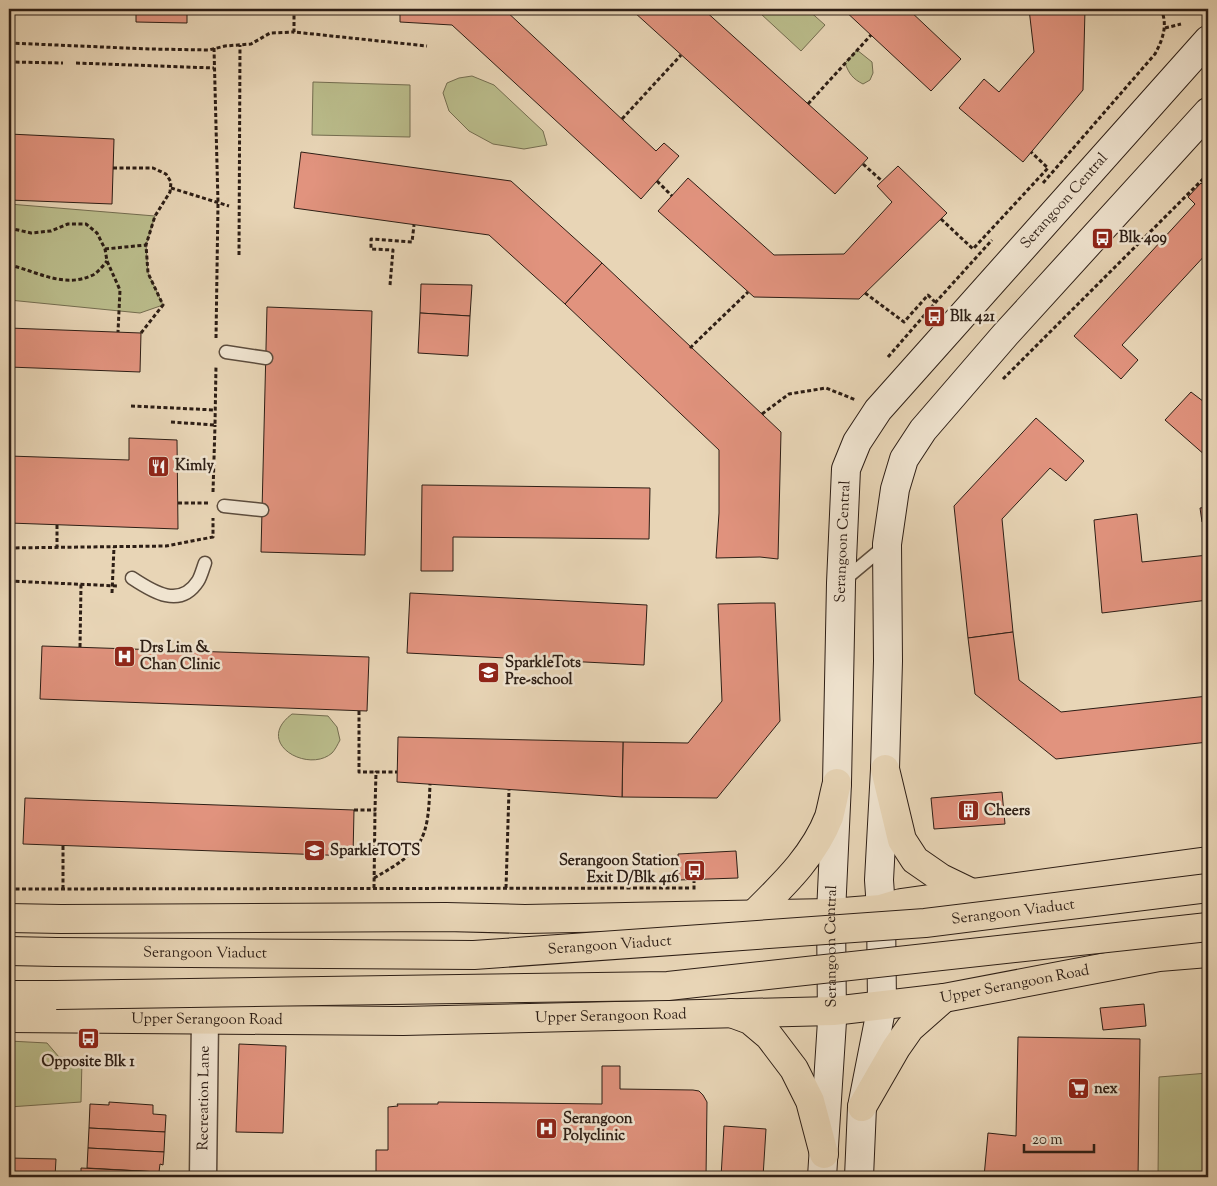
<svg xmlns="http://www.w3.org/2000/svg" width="1217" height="1186" font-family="'Sorts Mill Goudy',serif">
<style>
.green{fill:#babc8b;stroke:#746d50}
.building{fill:#e1937e;stroke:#2d1e15}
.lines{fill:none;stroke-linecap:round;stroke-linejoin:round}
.lane-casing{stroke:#5c4c3d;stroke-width:15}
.street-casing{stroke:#5c4c3d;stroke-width:29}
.secondary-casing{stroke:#2d1e15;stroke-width:30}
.primary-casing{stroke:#2d1e15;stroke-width:30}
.path{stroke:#2d1e15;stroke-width:3;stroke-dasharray:4 2.5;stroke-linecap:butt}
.lane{stroke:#f0e4d0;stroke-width:12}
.street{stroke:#f0e4d0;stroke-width:26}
.secondary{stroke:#f0e4d0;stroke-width:28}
.primary{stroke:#e8d5b6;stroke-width:28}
.primary-bridge-casing{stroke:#2d1e15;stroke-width:30;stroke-linecap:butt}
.primary-bridge{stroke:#e8d5b6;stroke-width:28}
.labels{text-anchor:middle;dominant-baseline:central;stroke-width:5;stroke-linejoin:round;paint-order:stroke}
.street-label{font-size:15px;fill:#2d1e15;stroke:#f0e4d0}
.poi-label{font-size:15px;font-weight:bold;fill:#2d1e15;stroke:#f0e4d0;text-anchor:start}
</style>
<rect width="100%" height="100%" fill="#e8d5b6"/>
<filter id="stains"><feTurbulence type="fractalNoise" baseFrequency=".004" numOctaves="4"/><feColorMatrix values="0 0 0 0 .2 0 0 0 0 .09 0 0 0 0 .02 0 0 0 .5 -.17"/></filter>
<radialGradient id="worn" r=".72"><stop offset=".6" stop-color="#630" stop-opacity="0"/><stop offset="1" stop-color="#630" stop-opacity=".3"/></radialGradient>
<g class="green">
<polygon points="766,9 807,9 825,25 801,51 761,14"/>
<path d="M 857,50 L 872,62 L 873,73 L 870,80 L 863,84 C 853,79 849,74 845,63 Z"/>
<polygon points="472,76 494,85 543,131 547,145 524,149 493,144 469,131 449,111 443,93 447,83 459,78"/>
<polygon points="313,82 410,85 410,137 312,135"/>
<polygon points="9,204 155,216 146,245 148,273 163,305 140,313 9,300"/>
<path d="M 292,714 L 328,716 L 337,727 L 340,740 C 338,744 335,750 332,753 C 308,774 253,743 292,714 Z"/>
<polygon points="9,1041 47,1043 59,1057 82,1060 81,1102 9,1107"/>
<polygon points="1208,1073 1208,1177 1158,1177 1159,1077"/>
</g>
<g class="building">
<rect x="9" y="9" width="12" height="5"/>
<polygon points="136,9 187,9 187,23 136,22"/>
<polygon points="400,9 504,9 656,151 664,143 679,156 641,199 452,25 400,22"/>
<polygon points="637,9 703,9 868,158 835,194 634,12"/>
<polygon points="843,9 908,9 961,59 931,91"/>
<polygon points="1029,9 1085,9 1083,90 1023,162 959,108 984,79 999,92 1034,52"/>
<polygon points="9,134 114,139 112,204 9,200"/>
<polygon points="301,152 511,181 602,263 565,304 489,235 294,208"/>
<polygon points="898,166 947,213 859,299 754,297 658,211 688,178 774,255 844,254 892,202 877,186"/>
<polygon points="1201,183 1208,190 1208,252 1122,345 1138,360 1121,379 1074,336 1195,204 1188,197"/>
<polygon points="602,263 781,432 778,559 760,557 716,558 719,513 719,450 565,304"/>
<polygon points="421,284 472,285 470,316 420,313"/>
<polygon points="267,307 372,311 365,555 261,552"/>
<polygon points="420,313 470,316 468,356 418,353"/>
<polygon points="9,328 141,333 140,372 9,367"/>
<polygon points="1191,392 1208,405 1208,480 1206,456 1165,420"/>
<polygon points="1036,418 1084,461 1066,481 1050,468 1002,519 1013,632 968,638 954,506"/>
<polygon points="129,438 177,440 178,529 9,523 9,456 129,460"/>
<polygon points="422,485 650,488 649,539 453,537 453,571 421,571"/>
<polygon points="1208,507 1208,522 1202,522 1200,508"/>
<polygon points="1137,514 1142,562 1208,555 1208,600 1102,613 1094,520"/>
<polygon points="410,593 647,605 644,665 407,653"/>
<polygon points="760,603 775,603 780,721 717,798 622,797 623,742 688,743 722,701 718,604"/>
<polygon points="1013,632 1019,680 1061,712 1208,696 1208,742 1056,759 975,694 968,638"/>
<polygon points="42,646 369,657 367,711 40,699"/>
<polygon points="398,737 623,742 622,797 397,782"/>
<polygon points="1002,792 1005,824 934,829 931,798"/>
<polygon points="25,798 354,810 353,856 23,844"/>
<polygon points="736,851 738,878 679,880 678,854"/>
<polygon points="1144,1004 1146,1026 1103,1030 1100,1008"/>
<polygon points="1018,1037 1140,1039 1138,1177 984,1177 988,1133 1016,1136"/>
<polygon points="239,1044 286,1046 283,1133 236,1132"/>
<polygon points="602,1066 620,1066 620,1089 693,1090 699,1091 703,1095 707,1102 706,1177 376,1177 376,1150 388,1150 388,1107 398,1106 397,1104 438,1104 438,1102 602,1104"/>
<polygon points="109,1102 153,1105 153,1114 166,1115 165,1132 89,1128 90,1104 109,1105"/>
<polygon points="724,1126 766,1129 763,1177 721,1177"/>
<polygon points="89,1128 165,1132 164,1152 88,1148"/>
<polygon points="88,1148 164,1152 163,1165 160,1164 159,1172 87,1168"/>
<polygon points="9,1158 56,1159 55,1177 9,1177"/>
<polygon points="81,1168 159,1172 159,1177 81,1177"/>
</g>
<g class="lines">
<defs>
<g id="lane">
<polyline points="226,352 266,358"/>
<polyline points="224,506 262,510"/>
<path d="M 132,578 C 153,592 180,609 198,581 C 201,576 203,568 205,563"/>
<polyline points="843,581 885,546"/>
</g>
<g id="street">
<path id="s1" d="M 203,1177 L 205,1019"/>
</g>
<g id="secondary">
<path id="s2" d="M 822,1177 L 832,1021 L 831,913 L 837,783 L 841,583 L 846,469 L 857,442 L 878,410 L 1208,40"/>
<polyline points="859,1177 862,1107 882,1005 881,909 879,880 885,769 888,661 887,544 895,489 904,459 923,430 1005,335 1208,112"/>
</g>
<g id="primary">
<polyline points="885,769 902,840 915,860 941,878 972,893"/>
<path d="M 754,914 C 783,885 814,856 829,817 C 832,806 834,794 837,783"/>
<polyline points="9,918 61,919 446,917 525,919 831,913 881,909 901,903 972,893 1208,861"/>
<polyline points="9,951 56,952"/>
<polyline points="9,995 56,995"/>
<polyline points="731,1013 750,1020 769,1036 794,1069 810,1101 824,1154"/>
<path id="s3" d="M 9,1018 L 403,1021 L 833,1011 L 944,998 L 1159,957 L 1208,953"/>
<polyline points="862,1107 896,1048 910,1028 944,998"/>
</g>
</defs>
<use href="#lane" class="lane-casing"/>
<use href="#street" class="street-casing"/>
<use href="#secondary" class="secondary-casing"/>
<use href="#primary" class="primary-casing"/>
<g class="path">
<polyline points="294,9 294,32 427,46"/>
<polyline points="1165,28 1181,24"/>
<polyline points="9,43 149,49 209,50 225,46 251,44 270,33 294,32"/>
<polyline points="214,48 218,203 216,338"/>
<polyline points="9,62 63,63"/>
<polyline points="76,63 214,68"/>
<polyline points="808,104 871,35"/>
<polyline points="622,119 681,55"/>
<polyline points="863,164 882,181"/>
<polyline points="113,168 153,168 166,174 171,182 170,192 155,216 146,245 148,273 163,305 141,333"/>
<polyline points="657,181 672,196"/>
<path d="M 1043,183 L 1155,54 C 1163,39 1168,25 1161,9"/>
<polyline points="171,188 229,206"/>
<polyline points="941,219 973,249 1048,168 1031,152"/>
<polyline points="9,228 31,233 51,231 68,224 86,224 97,233 105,249 107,261 120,290 118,332"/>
<polyline points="105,249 146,245"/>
<polyline points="239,255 240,45"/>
<path d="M 9,265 C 37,271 63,289 93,275 C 98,272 103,266 107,261"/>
<polyline points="390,285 393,250 371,249 371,239 412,242 414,225"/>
<polyline points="865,293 904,322 928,295 935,302"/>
<polyline points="690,348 748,292"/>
<polyline points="888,357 935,303 992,240"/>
<polyline points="1003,379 1208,174"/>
<polyline points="131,406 215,410"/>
<polyline points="762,414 789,394 826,388 856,400"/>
<polyline points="171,422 215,425 216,366"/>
<polyline points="213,492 215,425"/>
<polyline points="178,503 208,503"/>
<polyline points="57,525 57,547"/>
<polyline points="9,548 166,546 213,537 213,518"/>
<polyline points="9,581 118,586"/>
<polyline points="112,593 114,547"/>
<polyline points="80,647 81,584"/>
<polyline points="359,711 359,772 376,772"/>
<polyline points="354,810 375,810 376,772 397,772"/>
<polyline points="63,846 63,889"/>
<path d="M 374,878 C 424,850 428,840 430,784"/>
<polyline points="694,879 694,892"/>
<polyline points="374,888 375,810"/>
<polyline points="506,888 509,790"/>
<polyline points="9,889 691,888"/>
</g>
<use href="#lane" class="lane"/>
<use href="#street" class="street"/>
<use href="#secondary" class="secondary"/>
<use href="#primary" class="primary"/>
<defs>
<g id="primary-bridge">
<path id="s4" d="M 56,952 L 474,955 L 925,923 L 1208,888"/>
<polyline points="56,995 668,986 1208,927"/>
</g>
</defs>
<use href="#primary-bridge" class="primary-bridge-casing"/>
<use href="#primary-bridge" class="primary-bridge"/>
</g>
<defs>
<symbol id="bus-square" viewBox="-11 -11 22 22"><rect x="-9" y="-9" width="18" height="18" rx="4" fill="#8f2418" stroke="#f0e4d0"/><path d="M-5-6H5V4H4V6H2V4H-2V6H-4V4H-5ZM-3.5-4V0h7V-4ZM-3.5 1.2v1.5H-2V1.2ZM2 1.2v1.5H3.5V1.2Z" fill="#fff"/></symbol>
<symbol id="restaurant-square" viewBox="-11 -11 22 22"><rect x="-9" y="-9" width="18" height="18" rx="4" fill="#8f2418" stroke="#f0e4d0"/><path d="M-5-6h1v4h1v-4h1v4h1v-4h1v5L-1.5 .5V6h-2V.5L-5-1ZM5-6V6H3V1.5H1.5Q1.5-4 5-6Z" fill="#fff"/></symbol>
<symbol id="hospital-square" viewBox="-11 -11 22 22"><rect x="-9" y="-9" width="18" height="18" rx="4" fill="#8f2418" stroke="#f0e4d0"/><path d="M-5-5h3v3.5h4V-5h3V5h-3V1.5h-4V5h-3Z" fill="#fff"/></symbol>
<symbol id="school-square" viewBox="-11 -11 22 22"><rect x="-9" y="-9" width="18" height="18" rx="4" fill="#8f2418" stroke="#f0e4d0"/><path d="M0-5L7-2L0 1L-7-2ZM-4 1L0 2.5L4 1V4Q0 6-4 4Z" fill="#fff"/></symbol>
<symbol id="building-square" viewBox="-11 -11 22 22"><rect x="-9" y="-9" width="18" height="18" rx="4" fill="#8f2418" stroke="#f0e4d0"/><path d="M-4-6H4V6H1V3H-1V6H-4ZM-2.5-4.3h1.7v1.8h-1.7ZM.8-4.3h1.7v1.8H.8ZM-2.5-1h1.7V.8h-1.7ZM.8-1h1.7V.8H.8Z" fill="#fff"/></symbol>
<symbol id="supermarket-square" viewBox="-11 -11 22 22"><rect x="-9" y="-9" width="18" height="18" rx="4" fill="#8f2418" stroke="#f0e4d0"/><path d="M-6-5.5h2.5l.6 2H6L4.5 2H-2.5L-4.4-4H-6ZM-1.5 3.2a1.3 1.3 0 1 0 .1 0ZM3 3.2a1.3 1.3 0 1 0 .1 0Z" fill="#fff"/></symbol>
</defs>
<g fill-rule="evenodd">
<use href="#bus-square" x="1090" y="226" width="25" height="25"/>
<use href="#bus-square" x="922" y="304" width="25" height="25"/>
<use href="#restaurant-square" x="146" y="454" width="25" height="25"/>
<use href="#hospital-square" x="112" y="644" width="25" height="25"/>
<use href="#school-square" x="476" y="660" width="25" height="25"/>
<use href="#building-square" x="956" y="798" width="25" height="25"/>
<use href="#school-square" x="302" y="838" width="25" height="25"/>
<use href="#bus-square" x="682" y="858" width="25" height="25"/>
<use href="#bus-square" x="76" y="1026" width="25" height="25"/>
<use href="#supermarket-square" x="1066" y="1076" width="25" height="25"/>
<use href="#hospital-square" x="534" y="1116" width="25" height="25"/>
</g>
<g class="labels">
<g class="street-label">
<text stroke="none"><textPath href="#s2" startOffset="1056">Serangoon Central</textPath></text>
<text stroke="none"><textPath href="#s2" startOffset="636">Serangoon Central</textPath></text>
<text stroke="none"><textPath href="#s4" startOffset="959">Serangoon Viaduct</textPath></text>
<text stroke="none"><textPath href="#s4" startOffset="554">Serangoon Viaduct</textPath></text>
<text stroke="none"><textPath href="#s2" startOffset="231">Serangoon Central</textPath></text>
<text stroke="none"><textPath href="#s4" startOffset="149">Serangoon Viaduct</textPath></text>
<text stroke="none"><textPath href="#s3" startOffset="1008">Upper Serangoon Road</textPath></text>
<text stroke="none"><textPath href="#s3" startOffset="602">Upper Serangoon Road</textPath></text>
<text stroke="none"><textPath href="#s3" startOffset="198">Upper Serangoon Road</textPath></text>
<text stroke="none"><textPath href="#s1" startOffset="79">Recreation Lane</textPath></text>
</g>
<g class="poi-label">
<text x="1119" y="238">Blk 409</text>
<text x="950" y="317">Blk 421</text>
<text x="175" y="466">Kimly</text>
<text x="140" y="648">Drs Lim &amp;<tspan x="140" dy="17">Chan Clinic</tspan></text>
<text x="505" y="663">SparkleTots<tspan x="505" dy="17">Pre-school</tspan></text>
<text x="984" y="811">Cheers</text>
<text x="330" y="851">SparkleTOTS</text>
<text x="679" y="861" text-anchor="end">Serangoon Station<tspan x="679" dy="17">Exit D/Blk 416</tspan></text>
<text x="88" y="1062" text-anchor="middle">Opposite Blk 1</text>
<text x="1094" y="1089">nex</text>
<text x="563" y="1119">Serangoon<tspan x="563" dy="17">Polyclinic</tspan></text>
</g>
</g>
<rect width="1217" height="1186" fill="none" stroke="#e8d5b6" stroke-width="30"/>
<rect x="10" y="10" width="1197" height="1166" fill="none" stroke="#2d1e15" stroke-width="2.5"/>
<rect x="15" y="15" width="1187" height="1156" fill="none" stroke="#2d1e15"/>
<path d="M1024 1144v8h70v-8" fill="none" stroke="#2d1e15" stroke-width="2.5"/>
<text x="1032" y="1144" font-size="15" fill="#2d1e15" stroke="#f0e4d0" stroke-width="4" paint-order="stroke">20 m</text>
<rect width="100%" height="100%" filter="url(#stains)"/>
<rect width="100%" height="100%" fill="url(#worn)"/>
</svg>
